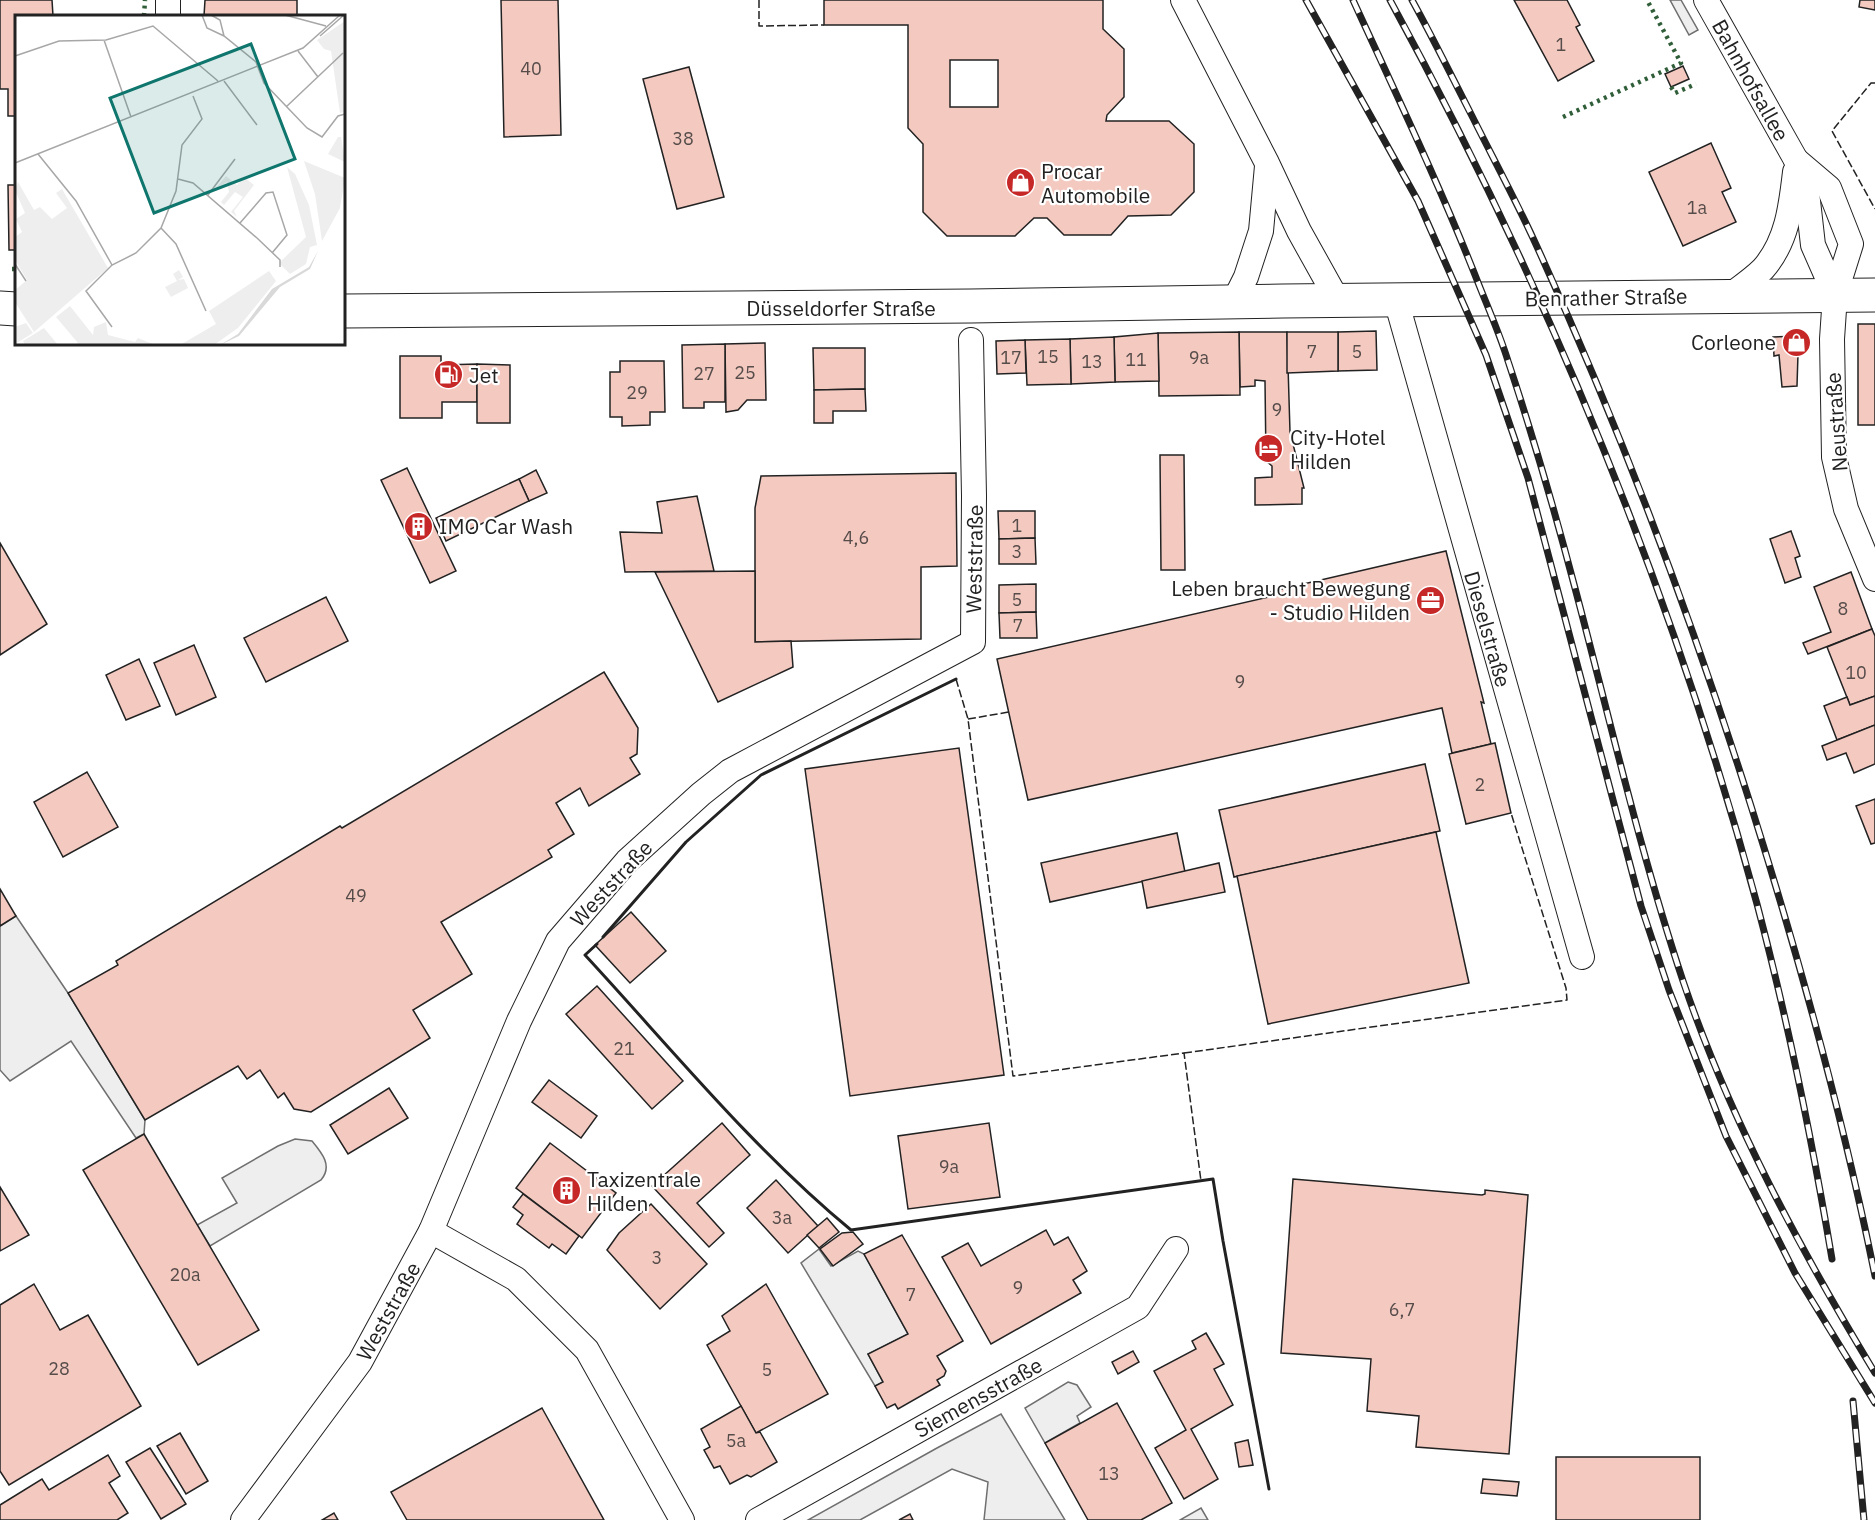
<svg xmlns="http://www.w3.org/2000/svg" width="1875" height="1520" font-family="'IBM Plex Sans',sans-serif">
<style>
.green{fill:#eee;stroke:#6f6f6f;stroke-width:1.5}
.building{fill:#f3c9c0;stroke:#222;stroke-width:1.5;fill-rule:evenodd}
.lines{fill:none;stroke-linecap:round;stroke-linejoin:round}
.street-casing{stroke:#222;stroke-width:26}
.primary-casing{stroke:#222;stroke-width:35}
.street{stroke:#fff;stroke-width:24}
.primary{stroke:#fff;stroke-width:33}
.rail-casing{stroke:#222;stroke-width:7}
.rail{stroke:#fff;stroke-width:4.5;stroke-dasharray:14;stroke-linecap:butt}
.hedge{stroke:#2f5e38;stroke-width:4.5;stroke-dasharray:3 4.5;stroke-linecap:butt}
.fence{stroke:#222;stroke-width:1.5;stroke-dasharray:8 3;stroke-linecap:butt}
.wall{stroke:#222;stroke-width:3}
.labels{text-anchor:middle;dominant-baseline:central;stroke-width:4.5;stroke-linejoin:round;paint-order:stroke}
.number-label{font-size:18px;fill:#564c4a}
.street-label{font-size:21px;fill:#222;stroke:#fff}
.poi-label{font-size:21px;fill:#222;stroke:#fff;text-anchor:start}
.inset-road{fill:none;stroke:#a7a7a7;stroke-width:1.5}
.view{fill:#0f766e;fill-opacity:0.15;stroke:#0f766e;stroke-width:3}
.inset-edge{fill:none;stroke:#222;stroke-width:3}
</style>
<rect width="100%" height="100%" fill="#fff"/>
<g class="green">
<polygon points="1670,0 1681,0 1698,30 1689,35"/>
<polygon points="16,916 68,993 145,1120 144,1134 136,1138 71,1041 10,1081 0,1070 0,926"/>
<path d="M 295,1139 L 312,1141 C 322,1153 333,1166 321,1180 L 210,1246 L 197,1225 L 237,1203 L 222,1178 L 278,1146 Z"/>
<polygon points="819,1249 831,1266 858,1251 864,1254 908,1334 868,1354 883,1382 875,1386 801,1263"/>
<polygon points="1068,1382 1077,1385 1091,1407 1077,1416 1080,1423 1045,1443 1025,1408"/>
<polygon points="1001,1414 1065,1520 984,1520 988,1482 952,1469 860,1520 808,1520 937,1448"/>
<polygon points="1201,1508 1208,1520 1180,1520"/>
</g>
<g class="building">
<polygon points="0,0 52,0 53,16 16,16 16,116 8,116 8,89 0,89"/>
<polygon points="205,0 297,0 297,16 204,16"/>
<polygon points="501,0 558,0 561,135 504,137"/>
<path d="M 824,0 L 1103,0 L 1103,29 L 1124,49 L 1124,97 L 1107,115 L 1106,121 L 1169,121 L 1194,144 L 1194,192 L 1171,215 L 1128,216 L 1111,235 L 1064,235 L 1047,218 L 1034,218 L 1015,236 L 947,236 L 923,212 L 923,144 L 908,128 L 908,25 L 824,25 ZM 950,60 L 998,60 L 998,107 L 950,107 Z"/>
<polygon points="1514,0 1567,0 1580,25 1576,27 1594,61 1558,81"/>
<polygon points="1860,0 1875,0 1875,10 1859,7"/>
<polygon points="1683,66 1689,79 1671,87 1665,74"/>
<polygon points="689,67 724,197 677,209 643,79"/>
<polygon points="1711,143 1731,188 1722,192 1736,222 1683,246 1649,172"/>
<polygon points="8,185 16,185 16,250 9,250"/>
<rect x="1858" y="324" width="17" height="101"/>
<polygon points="1376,331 1377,370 1338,371 1338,332"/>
<polygon points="1239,332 1287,332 1290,432 1304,488 1302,488 1302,504 1255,505 1255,478 1272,477 1272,466 1266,461 1265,381 1255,380 1255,386 1240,387"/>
<polygon points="1239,332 1240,395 1159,396 1158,333"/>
<polygon points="1287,332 1338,332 1338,371 1287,373"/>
<polygon points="1158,333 1159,381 1115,382 1114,337"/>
<polygon points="1805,336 1804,353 1798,354 1797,386 1782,387 1779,355 1774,356 1773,337"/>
<polygon points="1114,337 1115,382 1071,384 1070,339"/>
<polygon points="1070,339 1071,384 1027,385 1025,340"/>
<polygon points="1025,340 1026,373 997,374 996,341"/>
<polygon points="765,343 766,400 747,400 738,410 726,412 725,344"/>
<polygon points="725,344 725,402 704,402 704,408 683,408 682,345"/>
<polygon points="813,348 865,348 865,389 814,390"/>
<polygon points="400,356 441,356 441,365 477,364 477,402 442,402 442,418 400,418"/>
<polygon points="620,361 664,361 665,412 650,412 650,425 622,426 622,417 610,417 610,372 620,372"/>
<polygon points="477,364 510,365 510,423 477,423"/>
<polygon points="865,389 866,411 833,411 833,423 814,423 814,390"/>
<polygon points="1160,455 1184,455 1185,570 1161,570"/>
<polygon points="407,468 456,571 430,583 381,480"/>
<polygon points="536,470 547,493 529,501 519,479"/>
<polygon points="956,473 957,566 921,567 921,639 755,642 755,508 761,476"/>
<polygon points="519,479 529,501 446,541 436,518"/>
<polygon points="697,496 714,571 625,572 620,532 662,533 657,502"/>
<polygon points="998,511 1035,511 1035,538 999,539"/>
<polygon points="1791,531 1800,556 1795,558 1801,577 1785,583 1770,539"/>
<polygon points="1035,538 1036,564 999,564 999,539"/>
<polygon points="0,543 47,624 0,655"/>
<polygon points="1446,551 1484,703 1481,702 1491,744 1452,753 1442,708 1028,800 997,659 1269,597 1269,592"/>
<polygon points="755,571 755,642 791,641 793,667 718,702 655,572"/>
<polygon points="1851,572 1872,629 1808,654 1803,643 1831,632 1814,587"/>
<polygon points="1036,584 1036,612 999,613 999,585"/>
<polygon points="326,597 348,641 266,682 244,638"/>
<polygon points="1036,612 1037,638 1000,638 999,613"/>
<polygon points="1872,629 1875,636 1875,696 1850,705 1827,647"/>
<polygon points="194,645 216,697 176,715 154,663"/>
<polygon points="139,659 160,706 126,720 106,675"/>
<polygon points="604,672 638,728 637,754 630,758 640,774 589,806 580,788 556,803 574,834 548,850 552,857 441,922 472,974 413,1010 430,1038 311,1112 294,1109 284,1093 278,1098 260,1070 247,1079 238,1066 145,1120 68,993 118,965 116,961 340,826 342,828"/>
<polygon points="1875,696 1875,725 1837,740 1824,706 1847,697 1850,705"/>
<polygon points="1875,725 1875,764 1854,773 1846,753 1827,760 1822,746"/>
<polygon points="1495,743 1511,813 1466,824 1449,754"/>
<polygon points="959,748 1004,1075 850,1096 805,769"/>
<polygon points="1425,764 1440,831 1234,877 1219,810"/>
<polygon points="87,772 118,827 63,857 34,802"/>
<polygon points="1875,799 1875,843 1871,844 1856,806"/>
<polygon points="1436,832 1469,983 1268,1024 1237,876"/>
<polygon points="1177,833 1185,872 1050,902 1041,863"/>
<polygon points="1219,863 1225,892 1147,908 1142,881"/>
<polygon points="0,889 16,916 0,926"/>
<polygon points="631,912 666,951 630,983 595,945"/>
<polygon points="597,986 683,1081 652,1109 566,1014"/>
<polygon points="549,1080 597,1116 581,1138 532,1102"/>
<polygon points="389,1088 408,1118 348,1154 330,1125"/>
<polygon points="722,1123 750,1155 697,1203 724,1233 709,1247 652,1186"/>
<polygon points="989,1123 1000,1197 908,1209 898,1136"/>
<polygon points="144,1134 259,1330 198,1365 83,1170"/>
<polygon points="550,1143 616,1193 582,1238 516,1188"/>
<polygon points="1293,1179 1482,1195 1485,1194 1485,1190 1528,1195 1509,1454 1416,1447 1419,1416 1367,1411 1371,1359 1281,1353"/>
<polygon points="776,1180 818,1226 788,1253 747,1208"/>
<polygon points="0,1187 29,1235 0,1251"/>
<polygon points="523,1194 579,1236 566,1254 552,1244 549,1248 517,1224 523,1215 513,1207"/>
<polygon points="651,1204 707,1264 660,1309 607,1250 619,1233"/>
<polygon points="827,1218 839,1232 819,1248 807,1235"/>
<polygon points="1046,1230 1054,1245 1068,1237 1087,1271 1073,1280 1081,1293 991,1344 942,1257 968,1243 981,1266"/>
<polygon points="853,1232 863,1244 833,1266 820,1249 842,1233"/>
<polygon points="902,1235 963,1341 937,1356 946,1371 944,1376 937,1380 940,1385 898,1409 895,1404 887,1408 875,1386 883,1382 868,1354 908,1334 864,1254"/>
<polygon points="34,1284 60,1330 88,1315 141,1406 9,1485 0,1471 0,1305"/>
<polygon points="766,1284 828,1394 756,1433 707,1345 730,1331 722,1316"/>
<polygon points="1206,1333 1224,1364 1214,1369 1233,1405 1191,1429 1218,1479 1184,1499 1155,1448 1186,1430 1154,1371 1196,1349 1192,1341"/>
<polygon points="1133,1351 1139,1362 1118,1374 1112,1362"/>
<polygon points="1117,1403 1172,1503 1141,1520 1088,1520 1045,1443"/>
<polygon points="741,1406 756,1433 760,1432 777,1462 751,1477 747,1475 730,1484 720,1466 714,1468 704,1450 710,1447 701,1429"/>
<polygon points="542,1408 604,1520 407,1520 391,1492"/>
<polygon points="180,1433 208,1481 186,1494 157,1446"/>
<polygon points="1248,1440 1253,1465 1239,1467 1235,1443"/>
<polygon points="150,1448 186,1504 161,1519 126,1462"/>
<polygon points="108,1455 120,1476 109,1483 128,1513 117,1520 0,1520 0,1505 42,1479 49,1490"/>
<rect x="1556" y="1457" width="144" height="63"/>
<polygon points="1483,1479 1519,1482 1517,1496 1481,1493"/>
<polygon points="334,1513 338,1520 322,1520"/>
<polygon points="910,1514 913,1520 899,1520"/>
</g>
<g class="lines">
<defs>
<g id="street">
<polyline points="1183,0 1267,163 1299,231 1338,301"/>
<polyline points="1706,0 1796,160 1807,192 1813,245 1835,295"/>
<polyline points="168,16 168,0"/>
<polyline points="1796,160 1829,188 1851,244 1835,295 1832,339 1834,457 1846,509 1875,579"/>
<path d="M 1729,296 C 1740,288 1753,279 1763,269 C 1787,242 1791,207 1795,172"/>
<polyline points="1396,300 1582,957"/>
<polyline points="1234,301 1246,277 1261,231 1267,166"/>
<polyline points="431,1231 516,1279 587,1350 682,1520"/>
<polyline points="243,1520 360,1362 431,1231 519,1021 558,941 627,861 701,794 730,771 973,642 974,496 971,340"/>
<polyline points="758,1520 1138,1307 1176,1249"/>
</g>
<g id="primary">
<polyline points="0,308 16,309"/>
<polyline points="344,311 971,306 1283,301 1875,295"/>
</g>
</defs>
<use href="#street" class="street-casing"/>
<use href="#primary" class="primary-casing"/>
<use href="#street" class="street"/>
<use href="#primary" class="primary"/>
<defs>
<g id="rail">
<polyline points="1306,0 1418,201 1486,355 1528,478 1641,906 1669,990 1726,1136 1795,1273 1875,1403"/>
<path d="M 1353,0 C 1396,94 1441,188 1479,285 C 1489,310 1500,335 1508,361 C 1533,436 1555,512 1575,588 C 1610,720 1640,852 1683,981 C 1730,1120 1800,1249 1875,1373"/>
<path d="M 1390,0 C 1546,286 1672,589 1757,904 C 1788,1021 1812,1140 1832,1259"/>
<path d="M 1412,0 C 1433,38 1452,77 1472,116 C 1492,156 1514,197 1533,238 C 1618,423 1690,613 1751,806 C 1800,961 1843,1117 1875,1276"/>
<polyline points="1853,1401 1864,1520"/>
</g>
</defs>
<use href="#rail" class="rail-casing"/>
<use href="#rail" class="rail"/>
<g class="hedge">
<polyline points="144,16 145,0"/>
<polyline points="1671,87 1675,93 1696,84"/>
<polyline points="1563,117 1681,63 1647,0"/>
<polyline points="12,269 16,269"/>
</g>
<g class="fence">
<polyline points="759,0 759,26 824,25"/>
<polyline points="1875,83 1871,83 1832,131 1875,209"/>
<polyline points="956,679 968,719 1013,1076 1184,1053 1201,1181"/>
<polyline points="968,719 1009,712"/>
<polyline points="1184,1053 1567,1000 1566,988 1511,813"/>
</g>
<g class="wall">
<polyline points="603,937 686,842 761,775 956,679"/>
<path d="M 597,944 L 585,955 C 671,1048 753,1149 851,1230 L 1213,1179 L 1223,1241 L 1269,1489"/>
</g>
</g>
<defs>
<symbol id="shop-disc" viewBox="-11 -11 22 22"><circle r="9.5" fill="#c62828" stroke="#fff"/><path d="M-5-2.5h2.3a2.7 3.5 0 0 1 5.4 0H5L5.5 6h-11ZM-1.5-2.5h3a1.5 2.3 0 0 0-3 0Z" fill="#fff"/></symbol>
<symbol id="fuel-disc" viewBox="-11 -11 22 22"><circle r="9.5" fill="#c62828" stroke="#fff"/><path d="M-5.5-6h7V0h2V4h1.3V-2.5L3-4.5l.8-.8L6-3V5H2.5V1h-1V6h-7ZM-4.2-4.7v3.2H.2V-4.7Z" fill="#fff"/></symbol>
<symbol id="hotel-disc" viewBox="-11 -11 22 22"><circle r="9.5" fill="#c62828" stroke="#fff"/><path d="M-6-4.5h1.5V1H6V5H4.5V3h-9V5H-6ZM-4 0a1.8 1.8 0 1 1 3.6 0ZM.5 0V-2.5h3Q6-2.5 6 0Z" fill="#fff"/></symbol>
<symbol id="building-disc" viewBox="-11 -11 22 22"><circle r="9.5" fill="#c62828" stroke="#fff"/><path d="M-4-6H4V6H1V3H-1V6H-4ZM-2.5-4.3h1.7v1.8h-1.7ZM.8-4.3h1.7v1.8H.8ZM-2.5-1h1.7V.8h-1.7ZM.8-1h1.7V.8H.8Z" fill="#fff"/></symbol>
<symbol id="office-disc" viewBox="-11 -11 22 22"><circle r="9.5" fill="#c62828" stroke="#fff"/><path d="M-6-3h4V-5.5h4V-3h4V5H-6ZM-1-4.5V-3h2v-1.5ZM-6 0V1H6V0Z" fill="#fff"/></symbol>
</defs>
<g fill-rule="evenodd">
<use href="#shop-disc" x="1004" y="166" width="33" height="33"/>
<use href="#shop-disc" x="1780" y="326" width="33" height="33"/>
<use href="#fuel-disc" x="432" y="358" width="33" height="33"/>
<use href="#hotel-disc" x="1252" y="432" width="33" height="33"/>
<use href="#building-disc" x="402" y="510" width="33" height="33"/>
<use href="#office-disc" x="1414" y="584" width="33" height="33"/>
<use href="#building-disc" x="550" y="1174" width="33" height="33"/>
</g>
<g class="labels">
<g class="number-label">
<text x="1561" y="44">1</text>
<text x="531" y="68">40</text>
<text x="683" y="138">38</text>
<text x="1697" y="207">1a</text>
<text x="1312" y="351">7</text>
<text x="1357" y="351">5</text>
<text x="1048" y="356">15</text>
<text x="1011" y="357">17</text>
<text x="1199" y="357">9a</text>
<text x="1136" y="359">11</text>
<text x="1092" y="361">13</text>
<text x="745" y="372">25</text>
<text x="704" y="373">27</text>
<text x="637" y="392">29</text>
<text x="1277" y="409">9</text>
<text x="1017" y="525">1</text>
<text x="856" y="537">4,6</text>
<text x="1017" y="551">3</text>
<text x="1017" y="599">5</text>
<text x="1843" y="608">8</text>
<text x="1018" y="625">7</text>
<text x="1856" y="672">10</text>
<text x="1240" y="681">9</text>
<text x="1480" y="784">2</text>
<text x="356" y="895">49</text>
<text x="624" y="1048">21</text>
<text x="949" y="1166">9a</text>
<text x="782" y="1217">3a</text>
<text x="657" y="1257">3</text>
<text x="185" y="1274">20a</text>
<text x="1018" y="1287">9</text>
<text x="911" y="1294">7</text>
<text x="1402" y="1309">6,7</text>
<text x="59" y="1368">28</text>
<text x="767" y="1369">5</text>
<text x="736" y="1440">5a</text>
<text x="1109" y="1473">13</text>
</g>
<g class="street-label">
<text transform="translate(1751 80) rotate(61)">Bahnhofsallee</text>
<text transform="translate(1606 297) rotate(-1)">Benrather Straße</text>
<text x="841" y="308">Düsseldorfer Straße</text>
<text transform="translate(1836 422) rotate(-94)">Neustraße</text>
<text transform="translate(974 559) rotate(-89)">Weststraße</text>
<text transform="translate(1488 629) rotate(74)">Dieselstraße</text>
<text transform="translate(611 883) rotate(-47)">Weststraße</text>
<text transform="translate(388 1311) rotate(-61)">Weststraße</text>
<text transform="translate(978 1397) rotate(-29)">Siemensstraße</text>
</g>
<g class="poi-label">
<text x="1041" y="171">Procar<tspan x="1041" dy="24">Automobile</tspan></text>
<text x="1776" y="342" text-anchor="end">Corleone</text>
<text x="469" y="375">Jet</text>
<text x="1290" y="437">City-Hotel<tspan x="1290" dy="24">Hilden</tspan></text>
<text x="439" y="526">IMO Car Wash</text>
<text x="1410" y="588" text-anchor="end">Leben braucht Bewegung<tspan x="1410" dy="24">- Studio Hilden</tspan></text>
<text x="587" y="1179">Taxizentrale<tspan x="587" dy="24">Hilden</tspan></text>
</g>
</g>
<g transform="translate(15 15)">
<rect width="330" height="330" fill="#fff"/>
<path d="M 330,6 L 330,97 L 325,98 L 316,36 L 309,34 L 302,25 ZM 323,122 L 326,122 L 330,147 L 313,139 ZM 289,146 L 330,163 L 325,193 L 307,226 L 300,179 ZM 272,152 L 280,159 L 294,190 L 302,230 L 295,232 L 291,249 L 275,259 L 264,248 L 291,222 ZM 211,161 L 222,170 L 229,162 L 239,170 L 219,196 L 222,202 L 216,197 L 228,182 L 220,177 L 209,190 L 206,187 L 214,177 L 212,167 L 199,175 ZM 3,167 L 19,195 L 25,192 L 37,204 L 52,193 L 41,178 L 47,174 L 93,253 L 19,317 L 0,287 L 0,275 L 12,265 L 0,245 L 0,222 L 7,217 L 1,204 L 10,198 L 0,175 ZM 164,255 L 168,262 L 163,265 L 169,264 L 173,273 L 156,282 L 150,272 L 162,266 L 158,259 ZM 254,256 L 261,266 L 223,313 L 199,330 L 165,330 L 201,309 L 194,296 ZM 55,291 L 78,320 L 79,312 L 91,307 L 93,320 L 120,327 L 123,323 L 140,330 L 60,330 L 63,328 L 41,302 ZM 11,308 L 18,318 L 0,329 L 0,312 ZM 29,313 L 43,330 L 10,330 L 8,326 Z" fill="#eee"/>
<path d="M 303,236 L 295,254 L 265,272 L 224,321 L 205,330 L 223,319 L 257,274 L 294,252 Z" fill="#d9d9d9"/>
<path class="inset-road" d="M 187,0 L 192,13 L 209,21 L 241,47 L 249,68 L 292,113 L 307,122 L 323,101 L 330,99M 196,0 L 205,5 L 209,21M 270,0 L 311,11M 305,21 L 329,0M 89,25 L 116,102M 283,36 L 303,62M 0,41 L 44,26 L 91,25 L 138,11 L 203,66M 209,66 L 242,110M 271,92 L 328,38M 23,139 L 61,186 L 97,250M 0,148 L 288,33 L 325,0M 163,164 L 178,168 L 242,223 L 265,245 L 265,252M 193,180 L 220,144M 225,208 L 251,178 L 258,177 L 272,220 L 257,238M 146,213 L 161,229 L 191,296M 0,249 L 11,266M 97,312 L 71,276 L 97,250 L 121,238 L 146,213 L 161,176 L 167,130 L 187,104 L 178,81"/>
<path class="view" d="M 236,29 L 280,144 L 139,198 L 95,83 Z"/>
<rect width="330" height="330" class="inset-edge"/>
</g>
</svg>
